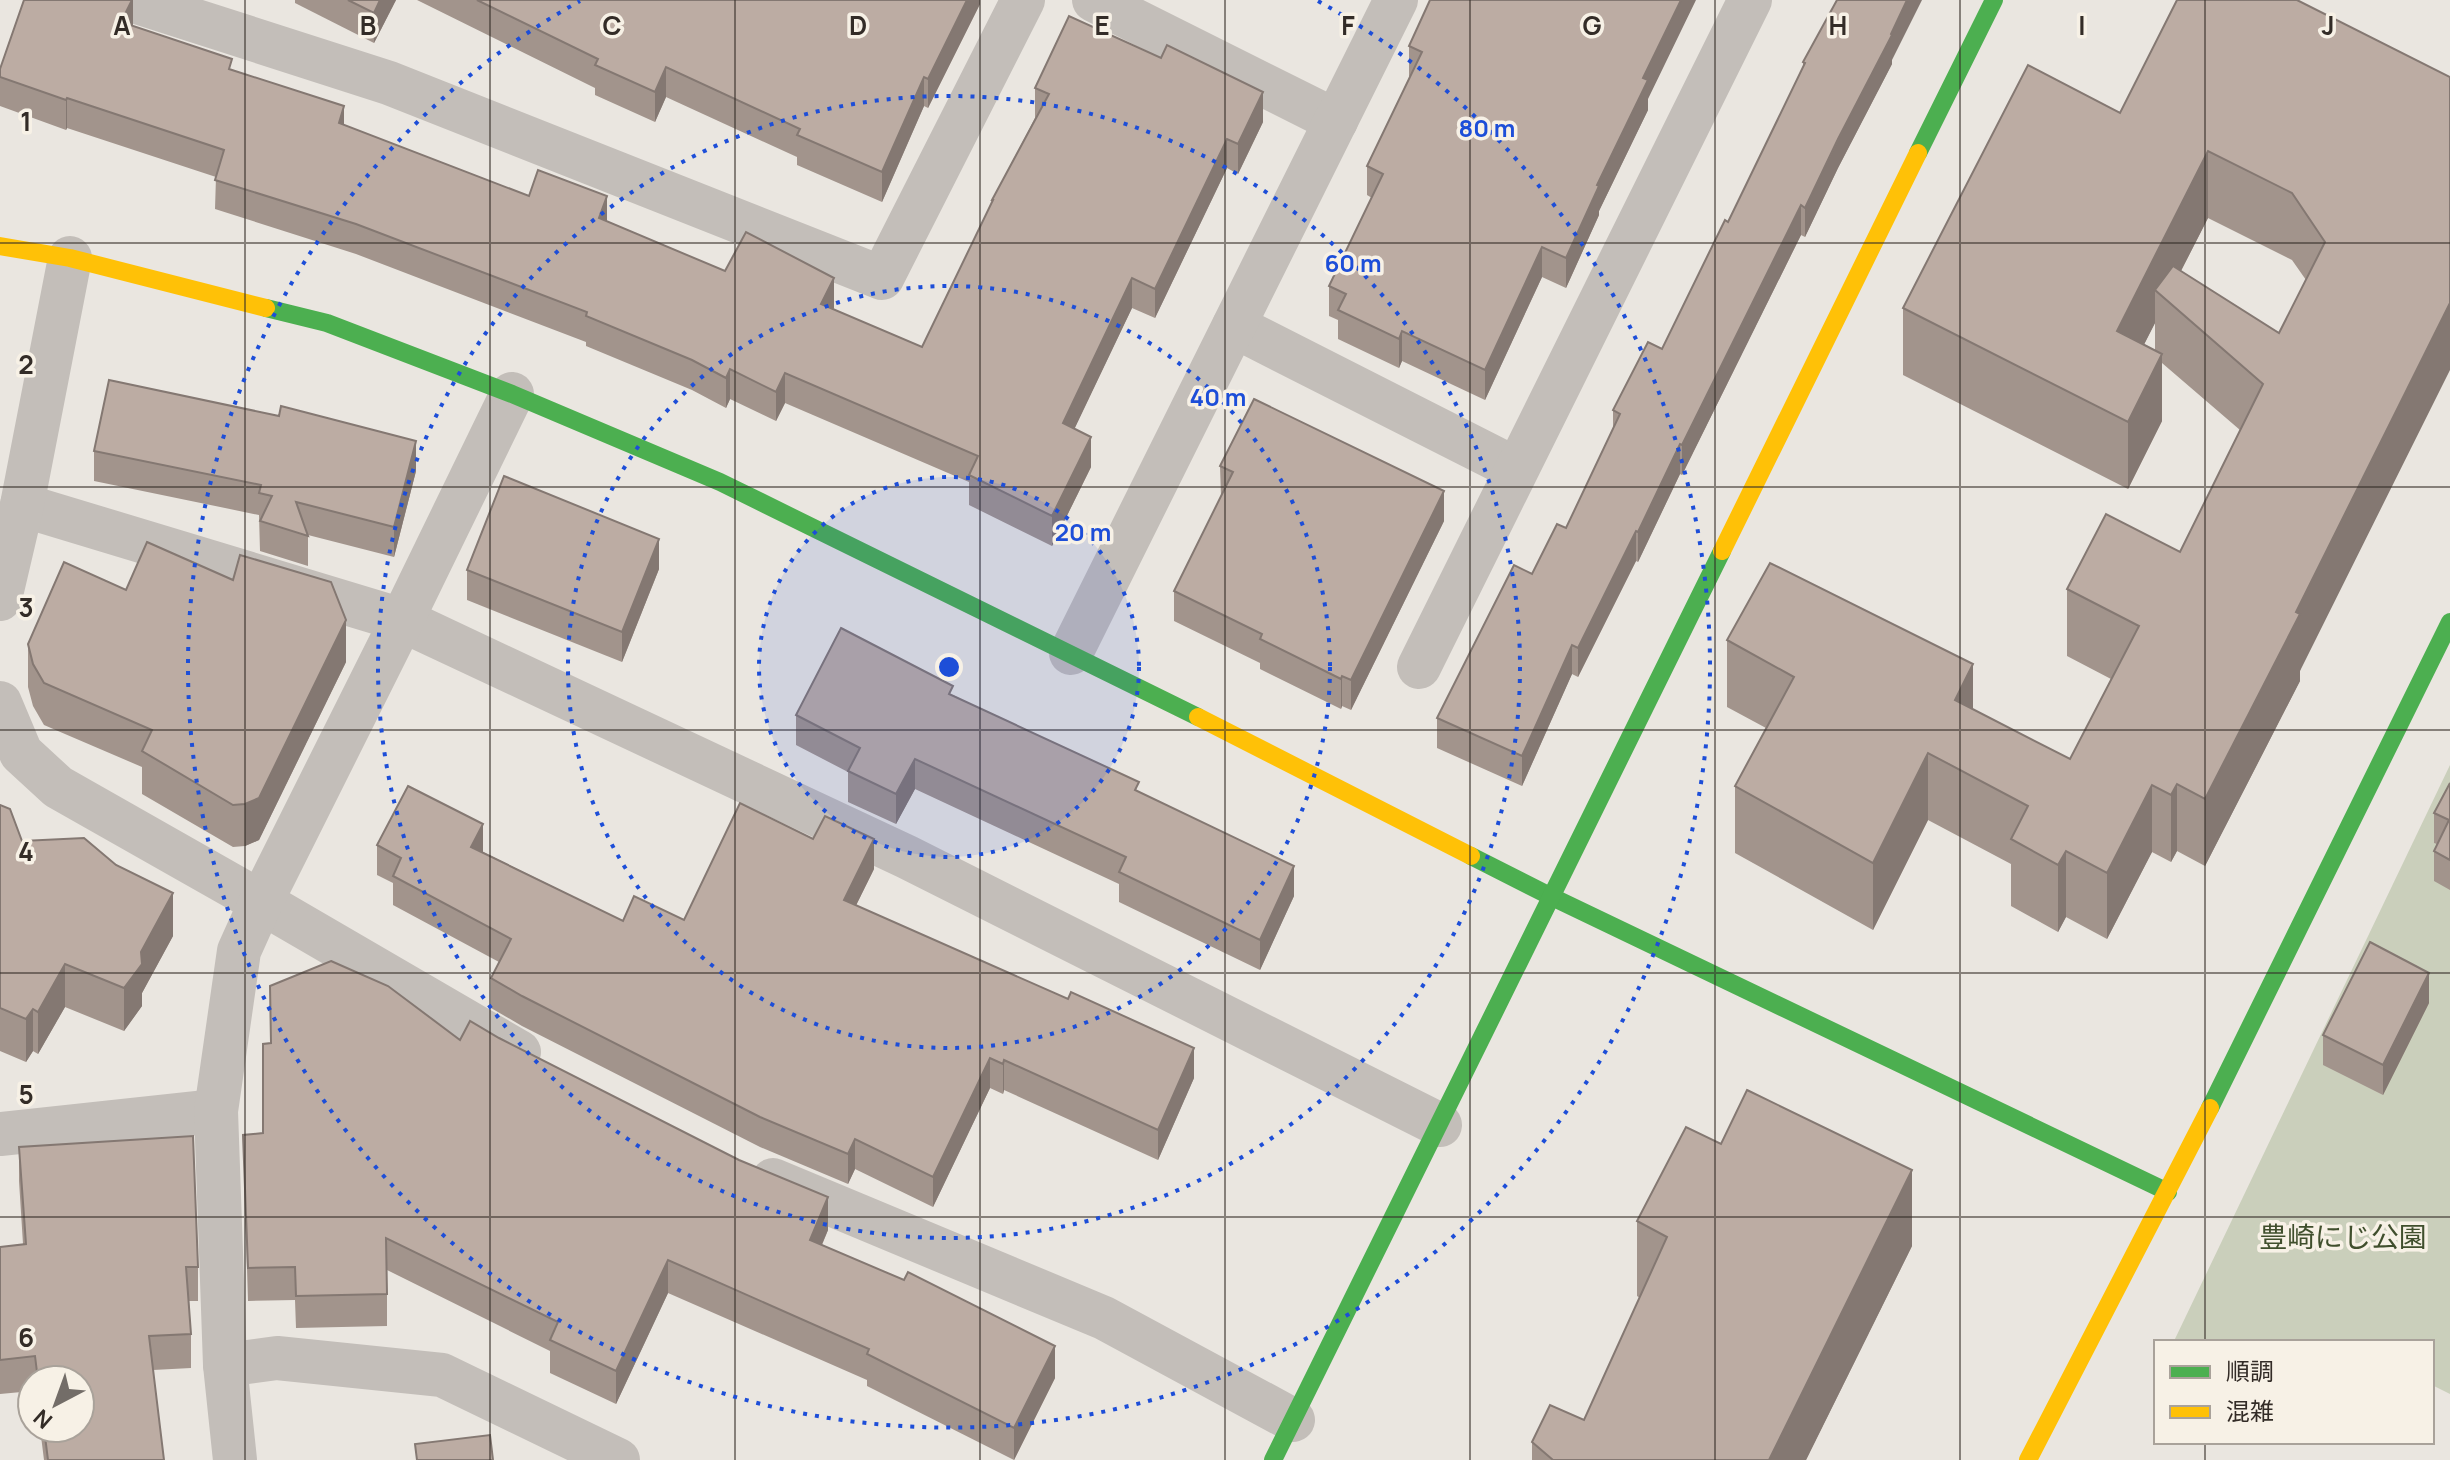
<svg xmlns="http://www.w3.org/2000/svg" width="2450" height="1460" font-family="Manrope,'Noto Sans JP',sans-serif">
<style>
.green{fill:#cacfbb}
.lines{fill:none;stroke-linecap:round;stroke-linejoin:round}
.street{stroke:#c3beb9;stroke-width:44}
.fast{stroke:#4caf50;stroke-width:18}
.slow{stroke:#ffc107;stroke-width:18}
.wall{fill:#a2948c;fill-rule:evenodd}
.shaded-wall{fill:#847872}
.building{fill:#bcaca3;stroke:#847872;stroke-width:2}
.grid{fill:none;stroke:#332c27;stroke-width:2;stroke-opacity:0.55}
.ring{fill:none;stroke:#1d4ed8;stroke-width:4;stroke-dasharray:4 8}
.labels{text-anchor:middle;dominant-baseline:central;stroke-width:7;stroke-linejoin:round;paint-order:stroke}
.park-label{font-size:28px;fill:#404f2d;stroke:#f7f1e6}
.grid-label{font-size:26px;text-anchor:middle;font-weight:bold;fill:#332c27;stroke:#f7f1e6;stroke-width:7;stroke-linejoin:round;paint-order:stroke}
.centre{fill:#1d4ed8;stroke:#f7f1e6;stroke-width:4}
.ring-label{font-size:24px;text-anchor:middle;font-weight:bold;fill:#1d4ed8;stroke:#f7f1e6;stroke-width:7;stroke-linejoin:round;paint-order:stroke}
</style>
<rect width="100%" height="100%" fill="#eae6e0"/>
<polygon class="green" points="2450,765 2450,1394 2432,1385 2432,1342 2176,1342 2174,1341"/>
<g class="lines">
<g class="street">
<polyline points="131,0 389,83 882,278 1023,0"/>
<polyline points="1094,0 1336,121"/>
<polyline points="1234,326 1516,469"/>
<polyline points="22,505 402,620 907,857 1440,1125"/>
<polyline points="0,599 22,505 70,258"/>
<polyline points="1071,653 1396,0"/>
<polyline points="1419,667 1750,0"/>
<polyline points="0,703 21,753 58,787 261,902 519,1052"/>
<polyline points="0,1134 216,1111"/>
<polyline points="773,1180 1104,1318 1293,1420"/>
<polyline points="225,1365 277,1358 442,1375 618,1460"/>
<polyline points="235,1460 225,1365 216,1111 239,951 261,902 402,620 512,394"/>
</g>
<g class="fast">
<polyline points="1918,153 1994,0"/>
<polyline points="266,308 327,323 512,394 720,482 1198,717"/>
<polyline points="1471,856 1552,897 2168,1192"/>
<polyline points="2210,1108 2450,622"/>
<polyline points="1273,1460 1722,551"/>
</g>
<g class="slow">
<polyline points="0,246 70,258 266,308"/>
<polyline points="1722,551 1918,153"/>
<polyline points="1198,717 1471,856"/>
<polyline points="2028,1460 2210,1108"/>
</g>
</g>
<g class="wall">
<polygon points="133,0 133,26 232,70 344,125 529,196 607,221 725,271 834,308 833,309 922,347 992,204 992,200 1035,118 1035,88 1263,122 1238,174 1227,168 1155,318 1132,308 1074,429 1091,467 1052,546 969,505 969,482 785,403 776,421 730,399 726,408 692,390 586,346 586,342 356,254 215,209 216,177 67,128 66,130 0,106 0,69"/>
<polygon points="295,0 396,0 374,43 295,3"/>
<polygon points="417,0 980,0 980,4 928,108 924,106 882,202 797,165 797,157 666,97 655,122 595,95 595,88"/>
<polygon points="1409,46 1648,99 1648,110 1599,211 1599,215 1566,288 1542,277 1485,400 1402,361 1399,368 1338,339 1338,320 1329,316 1329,286 1372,198 1367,195 1367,166 1410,76 1409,76"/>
<polygon points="1892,60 1892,64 1838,168 1805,237 1801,235 1682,475 1680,474 1638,562 1636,561 1578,677 1572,674 1522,786 1437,748 1437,718 1532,574 1566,528 1613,429 1613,410 1662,349 1728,222 1803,67 1803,62"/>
<path d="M 2450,77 L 2300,671 L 2300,681 L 2205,866 L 2177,851 L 2171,862 L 2152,852 L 2107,939 L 2066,917 L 2058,932 L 2011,906 L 2011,864 L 1928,820 L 1873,930 L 1735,853 L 1735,786 L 1766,728 L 1727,707 L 1727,640 L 1973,709 L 2070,759 L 2111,679 L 2067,656 L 2067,589 L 2180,552 L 2240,430 L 2162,363 L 2162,421 L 2128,489 L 1903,375 L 1903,308 L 2120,113 ZM 2208,218 L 2292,260 L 2306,280 L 2279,333 L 2181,271 ZM 2155,323 L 2155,350 L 2144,344 Z"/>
<polygon points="94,451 416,471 394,557 308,535 308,566 260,551 259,515 94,481"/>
<polygon points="1220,466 1444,521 1351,710 1342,706 1341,709 1260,669 1260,663 1174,621 1174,591 1221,496"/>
<polygon points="659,569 622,662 467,600 467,570"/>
<polygon points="126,590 346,662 259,840 245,846 233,847 142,794 142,767 44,725 33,706 28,687 28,644"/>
<polygon points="953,695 1139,792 1294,896 1260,970 1119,902 1119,884 915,789 896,824 848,802 848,772 796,745 796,715"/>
<polygon points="2450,783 2450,890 2434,881 2434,851 2437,844 2434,843 2434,813"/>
<polygon points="0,805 22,841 173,936 142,993 142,1006 124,1031 65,1007 38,1054 33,1051 26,1062 0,1051"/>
<polygon points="377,845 483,852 623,921 684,920 874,869 856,905 1194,1078 1158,1160 1004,1090 1003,1094 990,1088 933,1207 855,1169 848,1184 760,1147 522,1026 491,1008 491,978 499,962 393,905 393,883 377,875"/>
<polygon points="2429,1003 2383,1095 2323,1065 2323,1035"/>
<polygon points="460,1040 828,1230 822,1245 1055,1378 1014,1460 867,1386 867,1380 668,1293 616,1404 550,1373 550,1351 387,1270 387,1326 296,1328 295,1300 248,1301 243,1135 263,1133"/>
<polygon points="19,1147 198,1267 198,1301 189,1301 191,1334 191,1368 153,1370 164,1460 44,1460 40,1428 80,1428 80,1380 32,1380 32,1391 0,1394 0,1247 23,1244 19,1181"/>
<polygon points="1637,1221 1912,1246 1806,1460 1532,1460 1532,1442 1584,1420 1640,1298 1637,1296"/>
</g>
<g class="shaded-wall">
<polygon points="132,0 133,0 133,27 121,22"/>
<polygon points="380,0 396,0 374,43 374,13"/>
<polygon points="967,0 980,0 980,4 928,108 928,79"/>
<polygon points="1681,0 1696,0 1648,99 1648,110 1599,211 1599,215 1566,288 1566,258 1643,78"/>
<polygon points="1907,0 1922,0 1892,60 1892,64 1838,168 1805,237 1805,208"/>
<polygon points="666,67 666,97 655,122 655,92"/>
<polygon points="924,77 924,106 882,202 882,172"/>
<polygon points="1263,92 1263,122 1238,174 1238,144"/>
<polygon points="67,98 67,128 66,130 66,100"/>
<polygon points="344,106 344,136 339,123"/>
<polygon points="1227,139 1227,168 1155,318 1155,289"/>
<polygon points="2208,151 2208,218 2166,300 2155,290 2155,323 2117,398 2117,331"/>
<polygon points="607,196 607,226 599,218"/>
<polygon points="1801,205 1801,235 1682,475 1682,445"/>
<polygon points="1542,247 1542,277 1485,400 1485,370"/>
<polygon points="834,278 834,308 821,334 821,304"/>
<polygon points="1132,278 1132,308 1063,453 1063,423"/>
<polygon points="2450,303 2450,370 2300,671 2300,681 2205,866 2205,799 2296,612"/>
<polygon points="1402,331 1402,361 1399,368 1399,339"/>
<polygon points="2162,354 2162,421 2128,489 2128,422"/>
<polygon points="730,369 730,399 726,408 726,378"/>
<polygon points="785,373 785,403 776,421 776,392"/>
<polygon points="1091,437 1091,467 1052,546 1052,516"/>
<polygon points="416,441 416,471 394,557 394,527"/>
<polygon points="1680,444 1680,474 1638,562 1638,532"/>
<polygon points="1444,491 1444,521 1351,710 1351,680"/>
<polygon points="1636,531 1636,561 1578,677 1578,648"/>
<polygon points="659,539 659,569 622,662 622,632"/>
<polygon points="346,620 346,662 259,840 245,846 245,804"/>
<polygon points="1572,645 1572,674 1522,786 1522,756"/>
<polygon points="1973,664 1973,731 1955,700"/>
<polygon points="1342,676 1342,706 1341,709 1341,679"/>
<polygon points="1928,753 1928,820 1873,930 1873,863"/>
<polygon points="915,759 915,789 896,824 896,794"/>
<polygon points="2177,784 2177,851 2171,862 2171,795"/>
<polygon points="2152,785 2152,852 2107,939 2107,873"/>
<polygon points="483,824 483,854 471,847"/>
<polygon points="874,839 874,869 844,930 844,900"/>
<polygon points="2066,851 2066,917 2058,932 2058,865"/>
<polygon points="1294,866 1294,896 1260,970 1260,940"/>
<polygon points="173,893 173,936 142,993 142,1006 124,1031 124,988 141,952"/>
<polygon points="65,964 65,1007 38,1054 38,1012"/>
<polygon points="2429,973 2429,1003 2383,1095 2383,1065"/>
<polygon points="33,1009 33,1051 26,1062 26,1019"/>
<polygon points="1194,1048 1194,1078 1158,1160 1158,1130"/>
<polygon points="990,1058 990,1088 933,1207 933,1177"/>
<polygon points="1004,1060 1004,1090 1003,1094 1003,1064"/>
<polygon points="855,1139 855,1169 848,1184 848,1154"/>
<polygon points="1912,1170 1912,1246 1806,1460 1769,1460"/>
<polygon points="828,1197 828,1230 810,1272 810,1240"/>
<polygon points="668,1260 668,1293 616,1404 616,1371"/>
<polygon points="1055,1346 1055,1378 1014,1460 1014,1428"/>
</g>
<g class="building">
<polygon points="24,0 132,0 121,22 232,59 229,69 344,106 339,123 529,196 538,170 607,196 599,218 725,271 746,232 834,278 821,304 922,347 993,200 992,200 1049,94 1035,88 1069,16 1161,58 1167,45 1263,92 1238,144 1227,139 1155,289 1132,278 1063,423 1091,437 1052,516 969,475 978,456 785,373 776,392 730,369 726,378 692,360 586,316 587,312 356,224 215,180 224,150 67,98 66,100 0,77 0,69"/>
<polygon points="348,0 380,0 374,13"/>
<polygon points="477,0 967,0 928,79 924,77 882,172 797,135 800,129 666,67 655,92 595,65 598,59"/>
<polygon points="1430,0 1681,0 1643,78 1648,80 1597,185 1599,186 1566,258 1542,247 1485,370 1402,331 1399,339 1338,310 1346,294 1329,286 1383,174 1367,166 1422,52 1409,46"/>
<polygon points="1837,0 1907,0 1891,34 1892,35 1838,139 1805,208 1801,205 1682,445 1680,444 1638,532 1636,531 1578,648 1572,645 1522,756 1437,718 1514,565 1532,574 1557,524 1566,528 1620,414 1613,410 1648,342 1662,349 1725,220 1728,222 1805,63 1803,62"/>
<polygon points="2177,0 2297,0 2450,77 2450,303 2296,612 2300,614 2205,799 2177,784 2171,795 2152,785 2107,873 2066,851 2058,865 2011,839 2028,806 1928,753 1873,863 1735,786 1794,677 1727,640 1770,563 1973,664 1955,700 2070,759 2139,626 2067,589 2106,514 2180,552 2263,384 2155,290 2173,266 2279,333 2325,242 2292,193 2208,151 2117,331 2162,354 2128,422 1903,308 2028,65 2120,113"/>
<polygon points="109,380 279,416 281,406 416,441 394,527 296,502 308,536 260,521 272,496 259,493 261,485 94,451"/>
<polygon points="1254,399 1444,491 1351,680 1342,676 1341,679 1260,639 1262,634 1174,591 1233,472 1220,466"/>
<polygon points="504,476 659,539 622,632 467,570"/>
<polygon points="147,542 233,580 240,555 331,582 346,620 259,798 245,804 233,805 142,751 152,730 44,683 33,664 28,644 64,562 126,590"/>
<polygon points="841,628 953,686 949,694 1139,782 1135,790 1294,866 1260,940 1119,872 1126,857 915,759 896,794 848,771 860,748 796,715"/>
<polygon points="2450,783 2450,860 2434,851 2449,820 2434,813"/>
<polygon points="408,786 483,824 471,847 623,921 634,896 684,920 740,803 813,839 825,816 874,839 844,900 1068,999 1071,992 1194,1048 1158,1130 1004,1060 1003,1064 990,1058 933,1177 855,1139 848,1154 760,1117 522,996 491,978 511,939 393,876 401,858 377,845"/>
<polygon points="0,805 10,809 22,841 84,838 116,865 173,893 141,952 142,964 124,988 65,964 38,1012 33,1009 26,1019 0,1008"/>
<polygon points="2370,942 2429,973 2383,1065 2323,1035"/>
<polygon points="331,961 388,986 460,1040 470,1021 499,1038 739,1160 828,1197 810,1240 904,1280 908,1272 1055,1346 1014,1428 867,1354 869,1349 668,1260 616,1371 550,1340 558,1322 386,1238 387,1294 296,1296 295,1267 248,1268 243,1135 263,1133 263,1044 271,1043 270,986"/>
<polygon points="1747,1090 1912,1170 1769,1460 1553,1460 1532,1442 1550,1405 1584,1420 1667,1237 1637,1221 1686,1127 1721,1144"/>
<polygon points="193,1136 198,1267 186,1267 191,1334 149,1336 164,1460 48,1460 44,1428 80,1428 80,1380 38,1380 35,1356 0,1360 0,1247 26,1244 19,1147"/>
<polygon points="490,1435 493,1460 417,1460 415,1444"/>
</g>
<path class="grid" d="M 245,0 L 245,1460M 490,0 L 490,1460M 735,0 L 735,1460M 980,0 L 980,1460M 1225,0 L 1225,1460M 1470,0 L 1470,1460M 1715,0 L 1715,1460M 1960,0 L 1960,1460M 2205,0 L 2205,1342M 0,243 L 2450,243M 0,487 L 2450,487M 0,730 L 2450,730M 0,973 L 2450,973M 0,1217 L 2450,1217M 2205,1442 L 2205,1460"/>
<circle cx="949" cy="667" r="190" fill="#1d4ed8" fill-opacity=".12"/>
<g class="ring">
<circle cx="949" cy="667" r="190"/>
<circle cx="949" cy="667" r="381"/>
<circle cx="949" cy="667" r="571"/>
<path d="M1318 1A761 761 0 1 1 580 1"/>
</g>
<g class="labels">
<g class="park-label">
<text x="2343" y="1236">豊崎にじ公園</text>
</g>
</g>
<g class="grid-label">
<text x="122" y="35">A</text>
<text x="368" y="35">B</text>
<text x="612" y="35">C</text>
<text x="858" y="35">D</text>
<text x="1102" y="35">E</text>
<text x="1348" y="35">F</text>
<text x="1592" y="35">G</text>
<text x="1838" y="35">H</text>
<text x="2082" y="35">I</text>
<text x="2328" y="35">J</text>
<text x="26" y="131">1</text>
<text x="26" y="374">2</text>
<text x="26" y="617">3</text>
<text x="26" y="861">4</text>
<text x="26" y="1104">5</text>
<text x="26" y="1347">6</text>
</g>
<circle cx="949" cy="667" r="12" class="centre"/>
<g class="ring-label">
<text x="1487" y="137">80 m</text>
<text x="1353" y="272">60 m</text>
<text x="1218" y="406">40 m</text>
<text x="1083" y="541">20 m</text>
</g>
<rect x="2154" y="1340" width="280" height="104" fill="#f7f1e6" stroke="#a9a29a" stroke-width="2"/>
<rect x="2170" y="1366" width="40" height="12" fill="#4caf50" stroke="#a9a29a" stroke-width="2"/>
<text x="2226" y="1380" font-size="24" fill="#332c27">順調</text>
<rect x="2170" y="1406" width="40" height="12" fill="#ffc107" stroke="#a9a29a" stroke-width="2"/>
<text x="2226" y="1420" font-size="24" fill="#332c27">混雑</text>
<g transform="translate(56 1404) rotate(221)"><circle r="38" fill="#f7f1e6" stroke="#a9a29a" stroke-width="2"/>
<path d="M0-6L14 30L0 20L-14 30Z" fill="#736d68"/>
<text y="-12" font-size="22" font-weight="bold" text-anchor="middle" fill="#332c27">N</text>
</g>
</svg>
